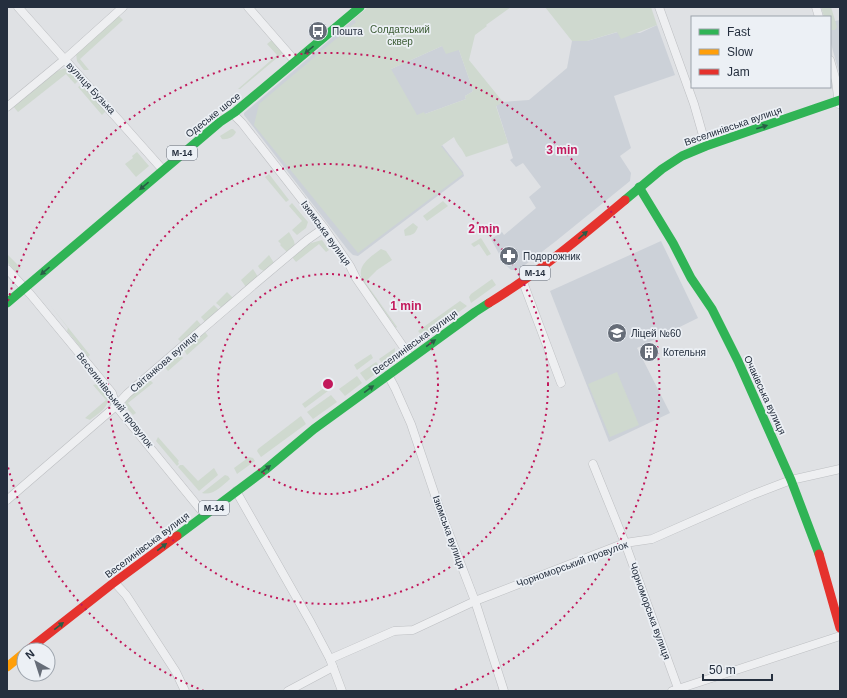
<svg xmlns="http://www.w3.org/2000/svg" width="847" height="698" font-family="Helvetica,sans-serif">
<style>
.built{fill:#ccd1d8}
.green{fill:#cfd9cf;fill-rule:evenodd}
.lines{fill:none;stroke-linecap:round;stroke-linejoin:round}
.street-casing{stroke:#bdbfc2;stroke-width:9}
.street{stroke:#eeeff1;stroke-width:8}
.fast{stroke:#30b455;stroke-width:9}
.slow{stroke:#ff9f0a;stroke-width:9}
.jam{stroke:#e5322d;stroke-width:9}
.oneway{fill:#295e46}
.ring{fill:none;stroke:#c2185b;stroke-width:2;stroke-dasharray:2 4}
.labels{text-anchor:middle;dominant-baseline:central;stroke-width:3.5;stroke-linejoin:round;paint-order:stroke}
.shield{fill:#ecf0f5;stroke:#616975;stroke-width:1}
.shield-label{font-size:9px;font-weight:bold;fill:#252f3e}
.park-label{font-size:10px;fill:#3a5a32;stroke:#ecf0f5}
.poi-label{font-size:10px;fill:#252f3e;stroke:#ecf0f5;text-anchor:start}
.street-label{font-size:10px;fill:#252f3e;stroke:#ecf0f5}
.centre{fill:#c2185b;stroke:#ecf0f5;stroke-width:2}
.ring-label{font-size:12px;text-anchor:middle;font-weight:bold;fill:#c2185b;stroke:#ecf0f5;stroke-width:3.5;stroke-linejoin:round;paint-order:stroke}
</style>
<rect width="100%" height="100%" fill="#dfe1e4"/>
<g class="built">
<polygon points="354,19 391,69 442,46 459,50 473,90 472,92 465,96 466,99 425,114 424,112 441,146 442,145 463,172 464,176 358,256 353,255 348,250 244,115 244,113"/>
<polygon points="840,20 840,76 830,40 830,22"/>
<polygon points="657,25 675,75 614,96 631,148 620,156 631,173 630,181 556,241 521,268 516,270 511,270 504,263 491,239 502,232 504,235 536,208 529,197 541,187 523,163 516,167 510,160 513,158 496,105 503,102 529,100 567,68 572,41 587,41 618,32 640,33"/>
<polygon points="661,241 698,318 637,348 670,413 609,442 550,291"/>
</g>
<g class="green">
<path d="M 368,7 L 511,7 L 486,25 L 487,26 L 475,35 L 469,60 L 503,102 L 496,106 L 508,143 L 466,157 C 462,148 457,145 454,137 L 441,146 L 463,174 L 358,253 L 254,125 L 259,104 L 356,22 L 354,19 ZM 442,46 L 446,54 L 459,50 L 473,90 L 472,92 L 465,96 L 466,99 L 425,114 L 424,112 L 417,115 L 391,69 Z"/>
<polygon points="545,7 651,7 657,25 621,39 617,32 587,41 572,41"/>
<polygon points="821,7 831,7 837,27 835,30 830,30 830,17 824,17"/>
<polygon points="118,15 123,20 80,59 89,70 84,70 77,61 76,53"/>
<polygon points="273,39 284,52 240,89 238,89 277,55 267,44"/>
<polygon points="66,68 79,80 75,84 66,74 18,112 13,106 57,71"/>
<polygon points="83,84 107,110 102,115 78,87"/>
<path d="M 231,129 L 233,129 L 236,132 C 234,137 227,140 222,139 L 220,136 Z"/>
<polygon points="137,152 149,166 136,177 125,164 133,158 132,156"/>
<polygon points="269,174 289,200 286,202 265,177"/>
<polygon points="443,201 448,206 427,221 423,216"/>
<polygon points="292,203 308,222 306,228 297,235 292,230 302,221 289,206"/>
<path d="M 413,223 L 418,227 C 415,234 413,235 405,236 L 404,230 Z"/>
<polygon points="289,232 294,241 295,246 287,252 280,245 281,244 278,241"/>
<polygon points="481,238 491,254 487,256 479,244 474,247 471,244"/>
<polygon points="322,240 329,250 326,252 319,244 296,262 292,257 308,244"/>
<path d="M 381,249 L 386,251 L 392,260 L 377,270 L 365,282 L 397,327 L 396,328 L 364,283 C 354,267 369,258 381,249 Z"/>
<polygon points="7,254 21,268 16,272 7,262"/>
<polygon points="269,255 274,263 264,271 260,269 258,266"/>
<polygon points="253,269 258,277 246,287 241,280"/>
<polygon points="492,279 496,285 471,303 469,297 471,294"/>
<polygon points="227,292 234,299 223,309 216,303"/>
<polygon points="460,301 467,306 424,338 418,331"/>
<polygon points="50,305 90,355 88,357 67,331 68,328"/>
<polygon points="214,305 220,311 206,323 201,317"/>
<polygon points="197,320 202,326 181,342 178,339"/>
<polygon points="205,332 208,336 187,355 184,350"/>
<path d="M 395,348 C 395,357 392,361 385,367 L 379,359 Z"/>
<polygon points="180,354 183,358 168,371 164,366"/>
<polygon points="371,354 373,358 357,370 354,365"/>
<polygon points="376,362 382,369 366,381 360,373"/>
<polygon points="617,372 639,425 610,437 588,384"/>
<polygon points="357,376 362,383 345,396 339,389"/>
<polygon points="149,379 153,383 128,403 136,413 133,415 126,407 125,401"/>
<path d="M 97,384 C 100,388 106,393 107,397 C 111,407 96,415 90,420 L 85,418 L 106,400 L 93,385 Z"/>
<polygon points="325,387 328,391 305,408 302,404"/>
<polygon points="331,395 337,402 313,419 307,412"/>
<polygon points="301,416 306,424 261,457 257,451 258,449"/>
<polygon points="158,437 179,461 178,462 179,464 177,466 156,441"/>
<polygon points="249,457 253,458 255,461 237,474 234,468"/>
<polygon points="180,465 183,465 198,481 214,468 218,475 199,491 178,467"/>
<path d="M 225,475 L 228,476 L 230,479 C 222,486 213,496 202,493 Z"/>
</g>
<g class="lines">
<defs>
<g id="street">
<polyline points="18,7 163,170"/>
<polyline points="248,7 295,61"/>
<polyline points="659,7 694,104 706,146"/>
<polyline points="816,7 819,17"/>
<polyline points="830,60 836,81 839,104"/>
<polyline points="7,107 64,60 123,7"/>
<polyline points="233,114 242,123 324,228 350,266 356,278 411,358"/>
<polyline points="7,269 31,295 112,393 116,406 205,515"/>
<polyline points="523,282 561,383"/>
<polyline points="388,375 395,388 411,424 440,510 475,601 504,691"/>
<polyline points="593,464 625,543 679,691"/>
<polyline points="236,491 311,623 330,659 342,691"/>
<polyline points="7,500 116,406 127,394 257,282 307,240 324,228"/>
<polyline points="115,583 126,595 176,672 185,691"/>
<polyline points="330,659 394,631 413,630 475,601 625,543 652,539 752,495 791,480 840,469"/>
<polyline points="288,691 333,667"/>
<polyline points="672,691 840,636"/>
</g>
</defs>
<use href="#street" class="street-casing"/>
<use href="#street" class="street"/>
<g class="fast">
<polyline points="639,187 673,243 691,278 712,309 738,361 791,480 819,554"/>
<polyline points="625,200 662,169 682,156 706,146 840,100"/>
<polyline points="7,303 220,122 235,112 360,7"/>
<polyline points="177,536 265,470 314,429 475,312 489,303"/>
</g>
<polyline class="slow" points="7,667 24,653"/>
<g class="jam">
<path d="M 489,303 C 538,273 581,237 625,200"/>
<polyline points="819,554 840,628"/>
<polyline points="28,650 112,584 177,536"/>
</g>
</g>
<defs><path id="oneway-solid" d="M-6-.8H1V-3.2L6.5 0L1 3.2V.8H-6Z"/></defs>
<g class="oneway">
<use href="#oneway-solid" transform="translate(309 50) rotate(140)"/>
<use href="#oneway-solid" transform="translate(762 127) rotate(-18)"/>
<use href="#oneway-solid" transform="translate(144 186) rotate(140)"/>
<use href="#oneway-solid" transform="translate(583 235) rotate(-40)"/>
<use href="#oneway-solid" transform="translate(45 271) rotate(140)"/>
<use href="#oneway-solid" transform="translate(431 343) rotate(-36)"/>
<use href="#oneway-solid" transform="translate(369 389) rotate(-36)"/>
<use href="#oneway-solid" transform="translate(266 469) rotate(-38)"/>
<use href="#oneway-solid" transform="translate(162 547) rotate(-37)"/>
<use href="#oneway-solid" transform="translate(59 626) rotate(-38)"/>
</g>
<g class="ring">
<circle cx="328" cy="384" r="110"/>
<circle cx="328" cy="384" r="220"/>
<path d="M204 691A331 331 0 0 1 8 467M8 301A331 331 0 1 1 452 691"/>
</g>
<defs>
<symbol id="bus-disc" viewBox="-11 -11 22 22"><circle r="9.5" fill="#666d78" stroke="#ecf0f5"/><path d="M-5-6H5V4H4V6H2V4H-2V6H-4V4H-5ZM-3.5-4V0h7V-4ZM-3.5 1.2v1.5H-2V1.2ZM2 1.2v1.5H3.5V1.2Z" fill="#fff"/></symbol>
<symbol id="pharmacy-disc" viewBox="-11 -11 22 22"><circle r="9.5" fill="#666d78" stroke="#ecf0f5"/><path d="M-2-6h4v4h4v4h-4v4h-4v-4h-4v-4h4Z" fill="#fff"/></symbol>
<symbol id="school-disc" viewBox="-11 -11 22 22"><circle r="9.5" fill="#666d78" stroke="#ecf0f5"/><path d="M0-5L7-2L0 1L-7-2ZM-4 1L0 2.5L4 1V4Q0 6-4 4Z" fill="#fff"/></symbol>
<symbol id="building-disc" viewBox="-11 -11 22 22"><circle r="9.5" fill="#666d78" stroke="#ecf0f5"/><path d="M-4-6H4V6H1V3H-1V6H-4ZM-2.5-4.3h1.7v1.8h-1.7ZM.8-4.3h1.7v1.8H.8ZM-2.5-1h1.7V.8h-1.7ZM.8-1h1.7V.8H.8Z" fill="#fff"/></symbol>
</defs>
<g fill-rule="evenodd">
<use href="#bus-disc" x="307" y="20" width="22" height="22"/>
<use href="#pharmacy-disc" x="498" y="245" width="22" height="22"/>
<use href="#school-disc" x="606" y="322" width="22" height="22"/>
<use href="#building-disc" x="638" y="341" width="22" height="22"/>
</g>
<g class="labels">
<g class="shield">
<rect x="167" y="146" width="30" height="14" rx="3"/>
<rect x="520" y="266" width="30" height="14" rx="3"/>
<rect x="199" y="501" width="30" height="14" rx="3"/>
</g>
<g class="shield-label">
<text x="182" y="153">М-14</text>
<text x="535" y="273">М-14</text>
<text x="214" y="508">М-14</text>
</g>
<g class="park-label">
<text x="400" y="29">Солдатський<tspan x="400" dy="12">сквер</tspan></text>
</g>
<g class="poi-label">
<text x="332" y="31">Пошта</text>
<text x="523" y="256">Подорожник</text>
<text x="631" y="333">Ліцей №60</text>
<text x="663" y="352">Котельня</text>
</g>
<g class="street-label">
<text transform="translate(91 88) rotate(47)">вулиця Бузька</text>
<text transform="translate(213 115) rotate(-38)">Одеське шосе</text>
<text transform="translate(733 126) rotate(-19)">Веселинівська вулиця</text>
<text transform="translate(326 233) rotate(54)">Ізюмська вулиця</text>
<text transform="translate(415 342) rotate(-36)">Веселинівська вулиця</text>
<text transform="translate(164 362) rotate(-41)">Світанкова вулиця</text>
<text transform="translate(765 395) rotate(65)">Очаківська вулиця</text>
<text transform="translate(115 400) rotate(52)">Веселинівський провулок</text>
<text transform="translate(449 532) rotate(70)">Ізюмська вулиця</text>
<text transform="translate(147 545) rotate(-37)">Веселинівська вулиця</text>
<text transform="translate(572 564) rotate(-20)">Чорноморський провулок</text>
<text transform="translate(650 611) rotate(70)">Чорноморська вулиця</text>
</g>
</g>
<circle cx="328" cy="384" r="6" class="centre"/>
<g class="ring-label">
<text x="562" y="154">3 min</text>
<text x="484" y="233">2 min</text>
<text x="406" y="310">1 min</text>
</g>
<rect width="847" height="698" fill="none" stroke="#252f3e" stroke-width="16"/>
<rect x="691" y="16" width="140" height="72" fill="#ecf0f5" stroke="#9ca3ac"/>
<rect x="699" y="29" width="20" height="6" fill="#30b455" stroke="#9ca3ac"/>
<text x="727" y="36" font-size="12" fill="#252f3e">Fast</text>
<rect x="699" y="49" width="20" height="6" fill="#ff9f0a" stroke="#9ca3ac"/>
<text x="727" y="56" font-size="12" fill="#252f3e">Slow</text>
<rect x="699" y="69" width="20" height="6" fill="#e5322d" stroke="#9ca3ac"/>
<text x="727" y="76" font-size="12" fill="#252f3e">Jam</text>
<g transform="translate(36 662) rotate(321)"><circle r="19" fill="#ecf0f5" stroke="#9ca3ac"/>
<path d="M0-3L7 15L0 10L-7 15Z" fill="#666d78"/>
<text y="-6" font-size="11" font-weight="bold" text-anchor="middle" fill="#252f3e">N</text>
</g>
<path d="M703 674v6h69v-6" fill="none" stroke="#252f3e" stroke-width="2"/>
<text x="709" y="674" font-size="12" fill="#252f3e" stroke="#ecf0f5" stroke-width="3" paint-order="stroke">50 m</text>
</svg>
